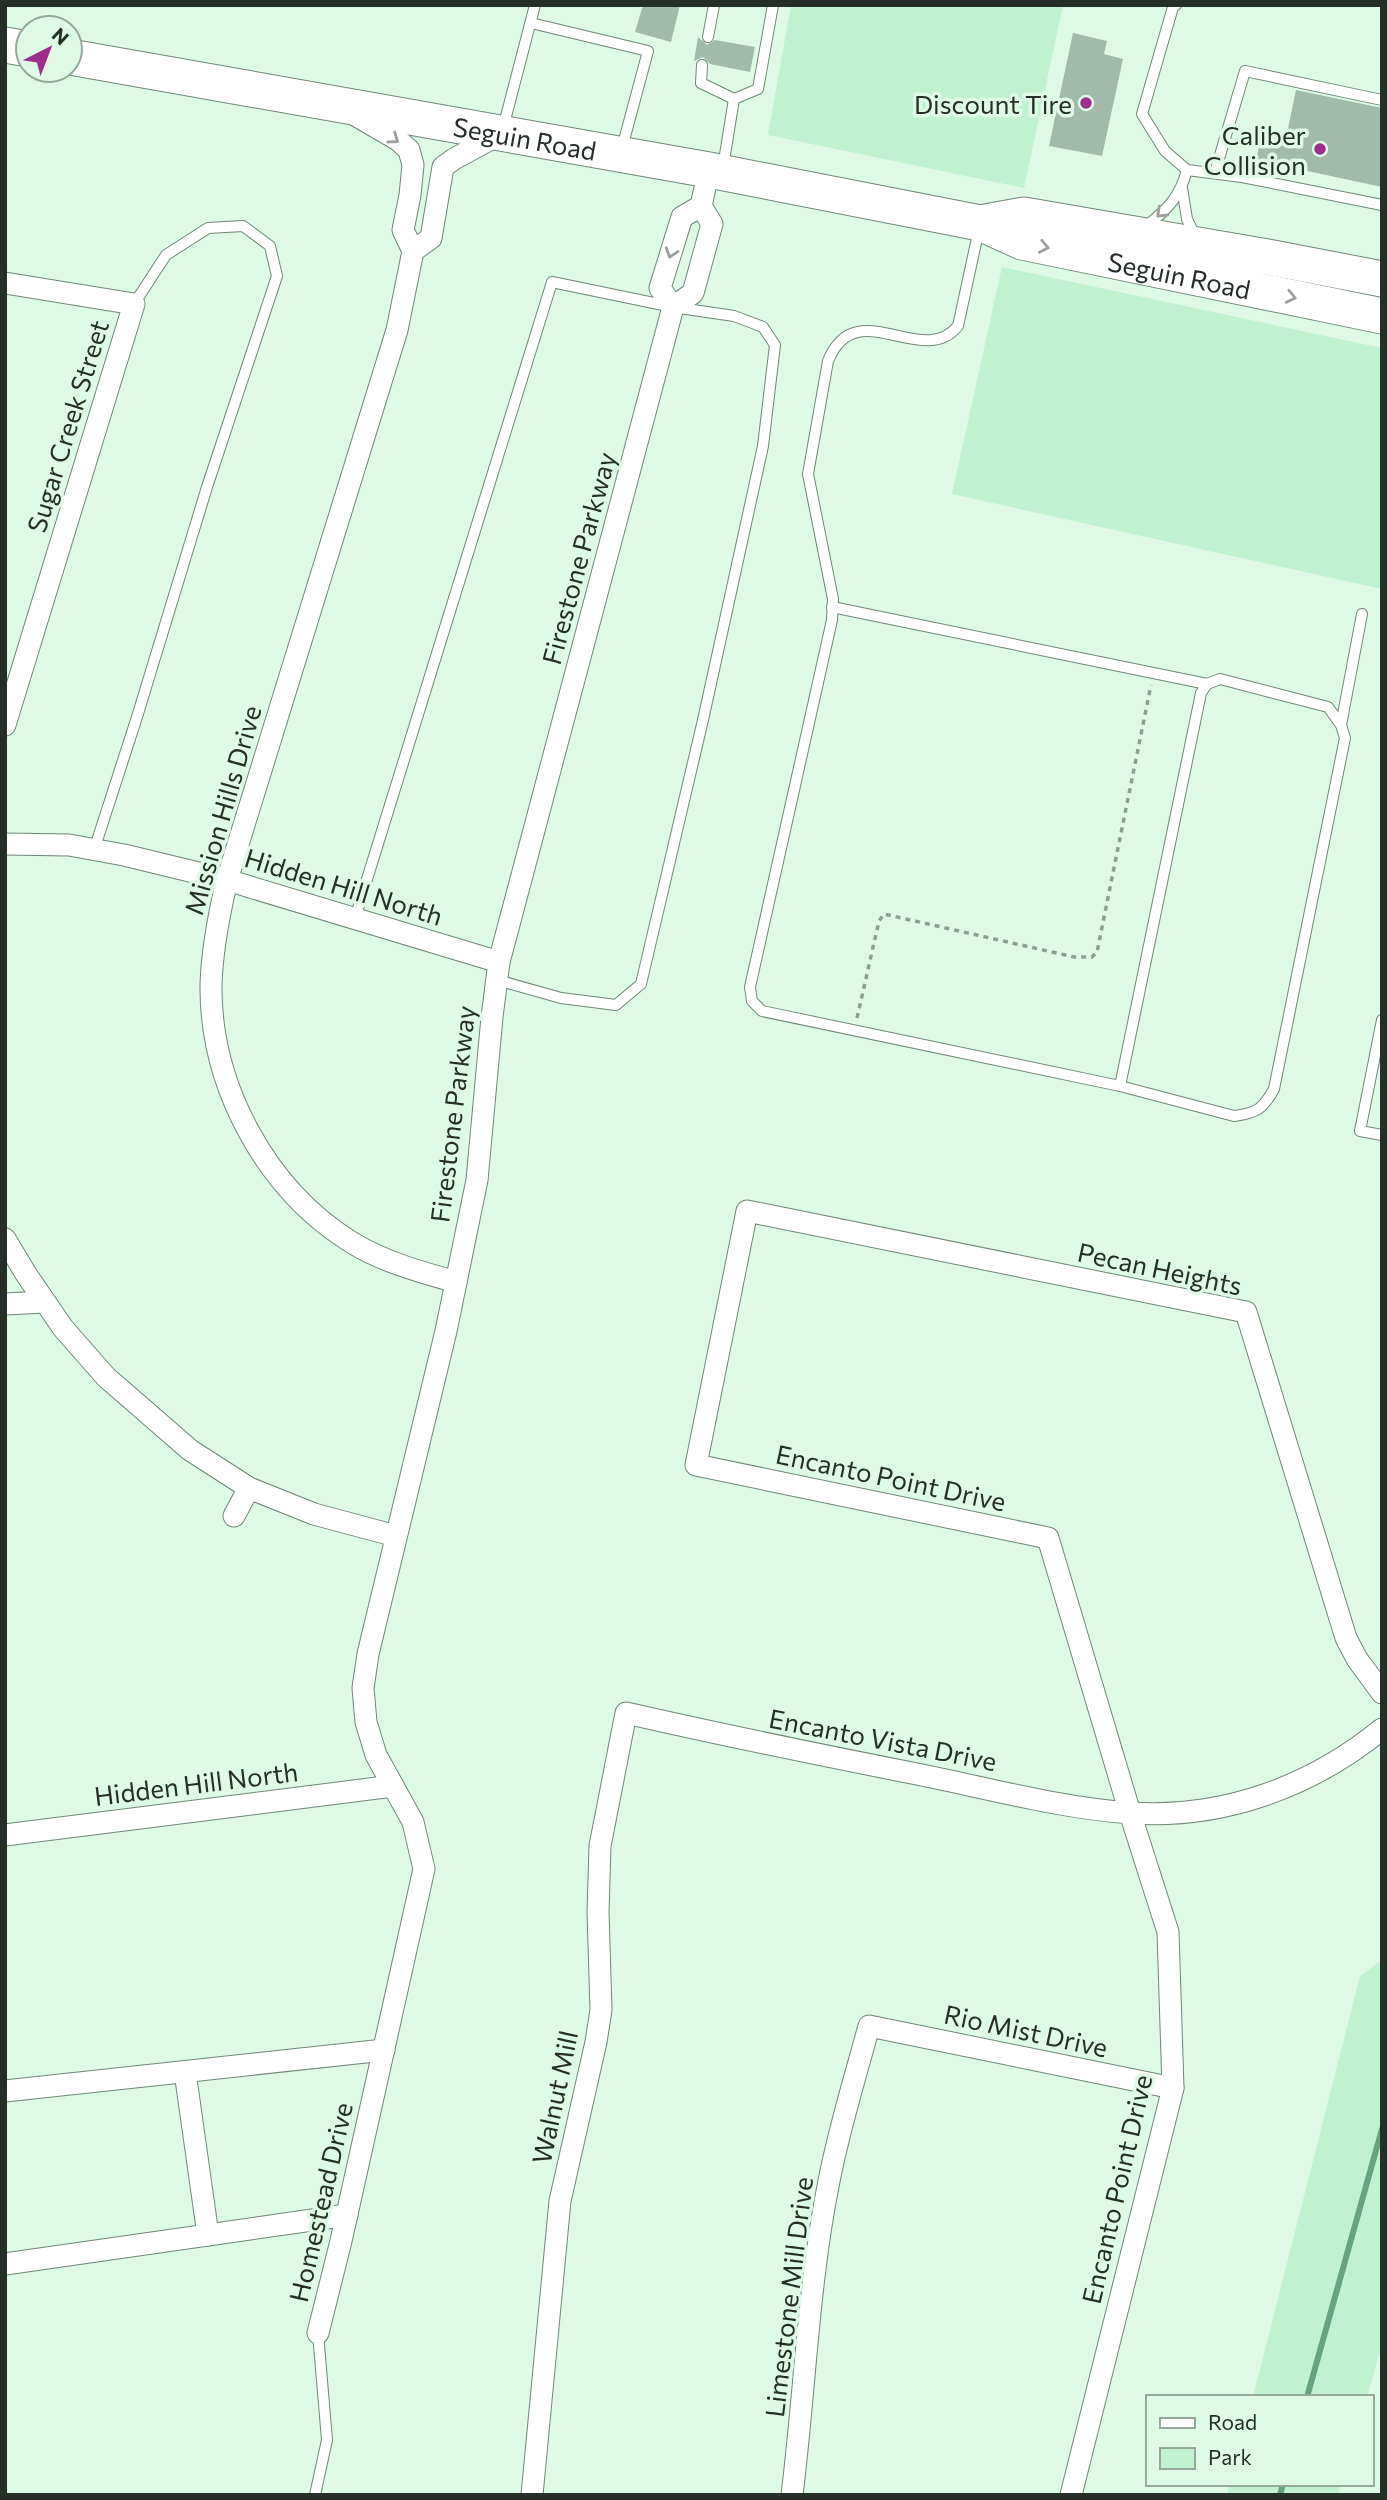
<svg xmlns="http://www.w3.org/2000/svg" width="1387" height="2500" font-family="Commissioner,sans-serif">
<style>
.green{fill:#c0f1d0}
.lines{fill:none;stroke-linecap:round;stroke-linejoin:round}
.stream{stroke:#67a37d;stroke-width:6}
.building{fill:#a1baa9}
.service-casing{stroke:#708777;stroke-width:12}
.minor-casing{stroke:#708777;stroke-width:23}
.primary-casing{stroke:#708777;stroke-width:37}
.path{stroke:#8c9f92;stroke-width:3.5;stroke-dasharray:5 5;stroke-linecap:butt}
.service{stroke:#fff;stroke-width:10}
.minor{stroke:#fff;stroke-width:21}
.primary{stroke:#fff;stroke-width:35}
.oneway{stroke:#9da19e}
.poi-dot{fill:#9e2e8b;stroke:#dff9e7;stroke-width:2.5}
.labels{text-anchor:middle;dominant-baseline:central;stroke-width:7;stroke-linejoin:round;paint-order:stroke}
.poi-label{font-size:26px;fill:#252f28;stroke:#dff9e7;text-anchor:end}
.street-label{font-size:26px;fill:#252f28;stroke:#dff9e7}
</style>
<rect width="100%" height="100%" fill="#dff9e7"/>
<g class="green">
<polygon points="791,5 1063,5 1024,188 768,135"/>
<polygon points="1002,267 1382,348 1382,589 952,494"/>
<polygon points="1382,1960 1382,2344 1367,2397 1253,2397 1360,1976"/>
<polygon points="1230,2484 1341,2484 1338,2495 1227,2495"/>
</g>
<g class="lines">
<g class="stream">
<polyline points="1307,2397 1382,2129"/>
<polyline points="1280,2495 1283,2484"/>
</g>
</g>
<g class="building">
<polygon points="643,5 680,5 671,42 635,32"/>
<polygon points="1073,33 1107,41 1104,54 1123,59 1102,156 1049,146"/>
<polygon points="698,37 707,45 715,40 755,47 750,72 710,64 703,57 694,61"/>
<polygon points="1296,90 1382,108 1382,187 1256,160 1262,133 1286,138"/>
</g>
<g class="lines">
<defs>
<g id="service">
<polyline points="531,23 648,51 622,148"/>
<polyline points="708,37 714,5"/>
<polyline points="702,65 701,83 734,99"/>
<polyline points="503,128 535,5"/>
<polyline points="723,167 734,99 758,89 773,5"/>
<polyline points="1187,170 1242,177 1382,205"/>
<polyline points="1215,172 1245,71 1382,100"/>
<polyline points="1182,188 1187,219 1196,238"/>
<path d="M 1145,227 C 1167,210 1180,197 1187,170 L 1165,151 L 1142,114 L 1173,7 L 1176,5"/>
<path d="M 979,229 L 958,326 C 922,370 856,292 828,361 L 808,474 L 833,599 L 832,620 L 750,987 L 752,1001 L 762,1011 L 1120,1086 L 1234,1116 C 1257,1113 1263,1109 1274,1089 L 1345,738 L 1341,725 L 1328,707 L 1220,679 L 1207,684 L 1201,693 L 1120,1086"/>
<polyline points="832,607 1207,684"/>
<polyline points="1341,725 1362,614"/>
<polyline points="94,850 137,717 207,487 277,276 270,246 243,226 208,228 166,255 134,304"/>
<polyline points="355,918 552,282 673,307 734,316 763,327 775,345 763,446 703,720 641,984 616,1005 561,998 497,980"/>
<polyline points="1382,1020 1360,1131 1382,1135"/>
<polyline points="315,2495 327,2440 318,2333"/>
</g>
<g id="minor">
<path d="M 355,115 L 398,140 L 409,150 L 413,165 L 410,195 L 403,230 L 413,251 L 397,330 L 227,880 C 219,914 212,949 211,985 C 210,1086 266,1189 351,1242 C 383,1262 421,1272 456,1282"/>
<polyline points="413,251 431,238 443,167 454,159 502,133"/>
<polyline points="5,283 134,304 5,725"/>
<polyline points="673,307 660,288 682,217 701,206"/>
<polyline points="5,844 69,845 124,855 227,880 499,962"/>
<polyline points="5,1239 26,1274 63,1328 106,1377 190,1450 249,1488 314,1514 396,1536"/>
<polyline points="5,1304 44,1302"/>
<polyline points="234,1516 249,1488"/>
<polyline points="5,1835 393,1786"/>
<polyline points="185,2072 208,2235"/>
<polyline points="5,2091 384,2050"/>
<polyline points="5,2264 347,2215"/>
<polyline points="318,2333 341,2241 424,1869 413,1822 376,1755 366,1722 363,1688 368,1654 446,1331 477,1180 492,1017 499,962 673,307 693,293 712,224 701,206 709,170"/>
<path d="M 532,2495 L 560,2201 L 596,2042 L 601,2010 L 598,1912 L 600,1846 L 626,1713 C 723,1735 820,1755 917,1774 C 987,1788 1059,1808 1131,1813 C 1223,1819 1311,1787 1382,1729"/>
<path d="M 792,2495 C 805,2391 808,2285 829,2181 C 839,2129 855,2078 869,2026 L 1173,2088"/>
<polyline points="1071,2495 1173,2088 1168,1932 1130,1813 1048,1538 696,1465 747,1211 1246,1312 1346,1638 1357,1659 1382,1693"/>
</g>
<g id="primary">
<polyline points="5,45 28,49"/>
<path id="s1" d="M 70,57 L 709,170 L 980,223 L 1022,242 L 1382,316"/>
<polyline points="980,223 1024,215 1273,258 1382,279"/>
</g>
</defs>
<use href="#service" class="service-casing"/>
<use href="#minor" class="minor-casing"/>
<use href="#primary" class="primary-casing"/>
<polyline class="path" points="857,1018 879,921 884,914 1074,957 1092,957 1097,952 1151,685"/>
<use href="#service" class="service"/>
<use href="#minor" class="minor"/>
<use href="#primary" class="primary"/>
</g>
<defs><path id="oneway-chevron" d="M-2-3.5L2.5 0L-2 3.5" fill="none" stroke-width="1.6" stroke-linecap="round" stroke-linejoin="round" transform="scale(1.75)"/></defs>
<g class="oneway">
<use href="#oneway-chevron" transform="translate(394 139) rotate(35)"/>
<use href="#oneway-chevron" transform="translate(1161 213) rotate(136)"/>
<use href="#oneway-chevron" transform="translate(1044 247) rotate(11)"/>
<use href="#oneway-chevron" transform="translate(671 253) rotate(108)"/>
<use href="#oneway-chevron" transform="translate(1291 297) rotate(12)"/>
</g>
<g class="poi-dot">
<circle cx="1086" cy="103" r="7"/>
<circle cx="1320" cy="149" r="7"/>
</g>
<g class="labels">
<g class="poi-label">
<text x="1072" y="103">Discount Tire</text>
<text x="1306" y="134">Caliber<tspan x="1306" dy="30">Collision</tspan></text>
</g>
<g class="street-label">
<text stroke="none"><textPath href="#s1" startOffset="462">Seguin Road</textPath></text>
<text stroke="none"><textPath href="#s1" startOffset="1132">Seguin Road</textPath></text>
<text transform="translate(67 426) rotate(-73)">Sugar Creek Street</text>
<text transform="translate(578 558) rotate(-75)">Firestone Parkway</text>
<text transform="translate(222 810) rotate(-74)">Mission Hills Drive</text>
<text transform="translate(344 886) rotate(17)">Hidden Hill North</text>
<text transform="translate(452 1114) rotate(-83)">Firestone Parkway</text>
<text transform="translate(1160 1268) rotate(12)">Pecan Heights</text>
<text transform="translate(891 1477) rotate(12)">Encanto Point Drive</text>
<text transform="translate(883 1739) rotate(11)">Encanto Vista Drive</text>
<text transform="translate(196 1783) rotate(-7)">Hidden Hill North</text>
<text transform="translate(1026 2030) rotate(12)">Rio Mist Drive</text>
<text transform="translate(554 2097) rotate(-78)">Walnut Mill</text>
<text transform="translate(1116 2189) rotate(-77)">Encanto Point Drive</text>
<text transform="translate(320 2202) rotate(-77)">Homestead Drive</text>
<text transform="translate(788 2297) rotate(-83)">Limestone Mill Drive</text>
</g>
</g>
<rect width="1387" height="2500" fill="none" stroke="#252f28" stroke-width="14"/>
<rect x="1146" y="2395" width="228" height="91" fill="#dff9e7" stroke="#95a89b" stroke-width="2"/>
<rect x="1160" y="2418" width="35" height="10" fill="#ffffff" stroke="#95a89b" stroke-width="2"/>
<text x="1208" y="2430" font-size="21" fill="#252f28">Road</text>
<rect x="1160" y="2448" width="35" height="21" fill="#c0f1d0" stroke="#95a89b" stroke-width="2"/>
<text x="1208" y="2465" font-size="21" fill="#252f28">Park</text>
<g transform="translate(49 49) rotate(42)"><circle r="33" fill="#dff9e7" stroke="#95a89b" stroke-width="2"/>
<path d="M0-5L12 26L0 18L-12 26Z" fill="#9e2e8b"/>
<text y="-10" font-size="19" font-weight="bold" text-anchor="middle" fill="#252f28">N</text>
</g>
</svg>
